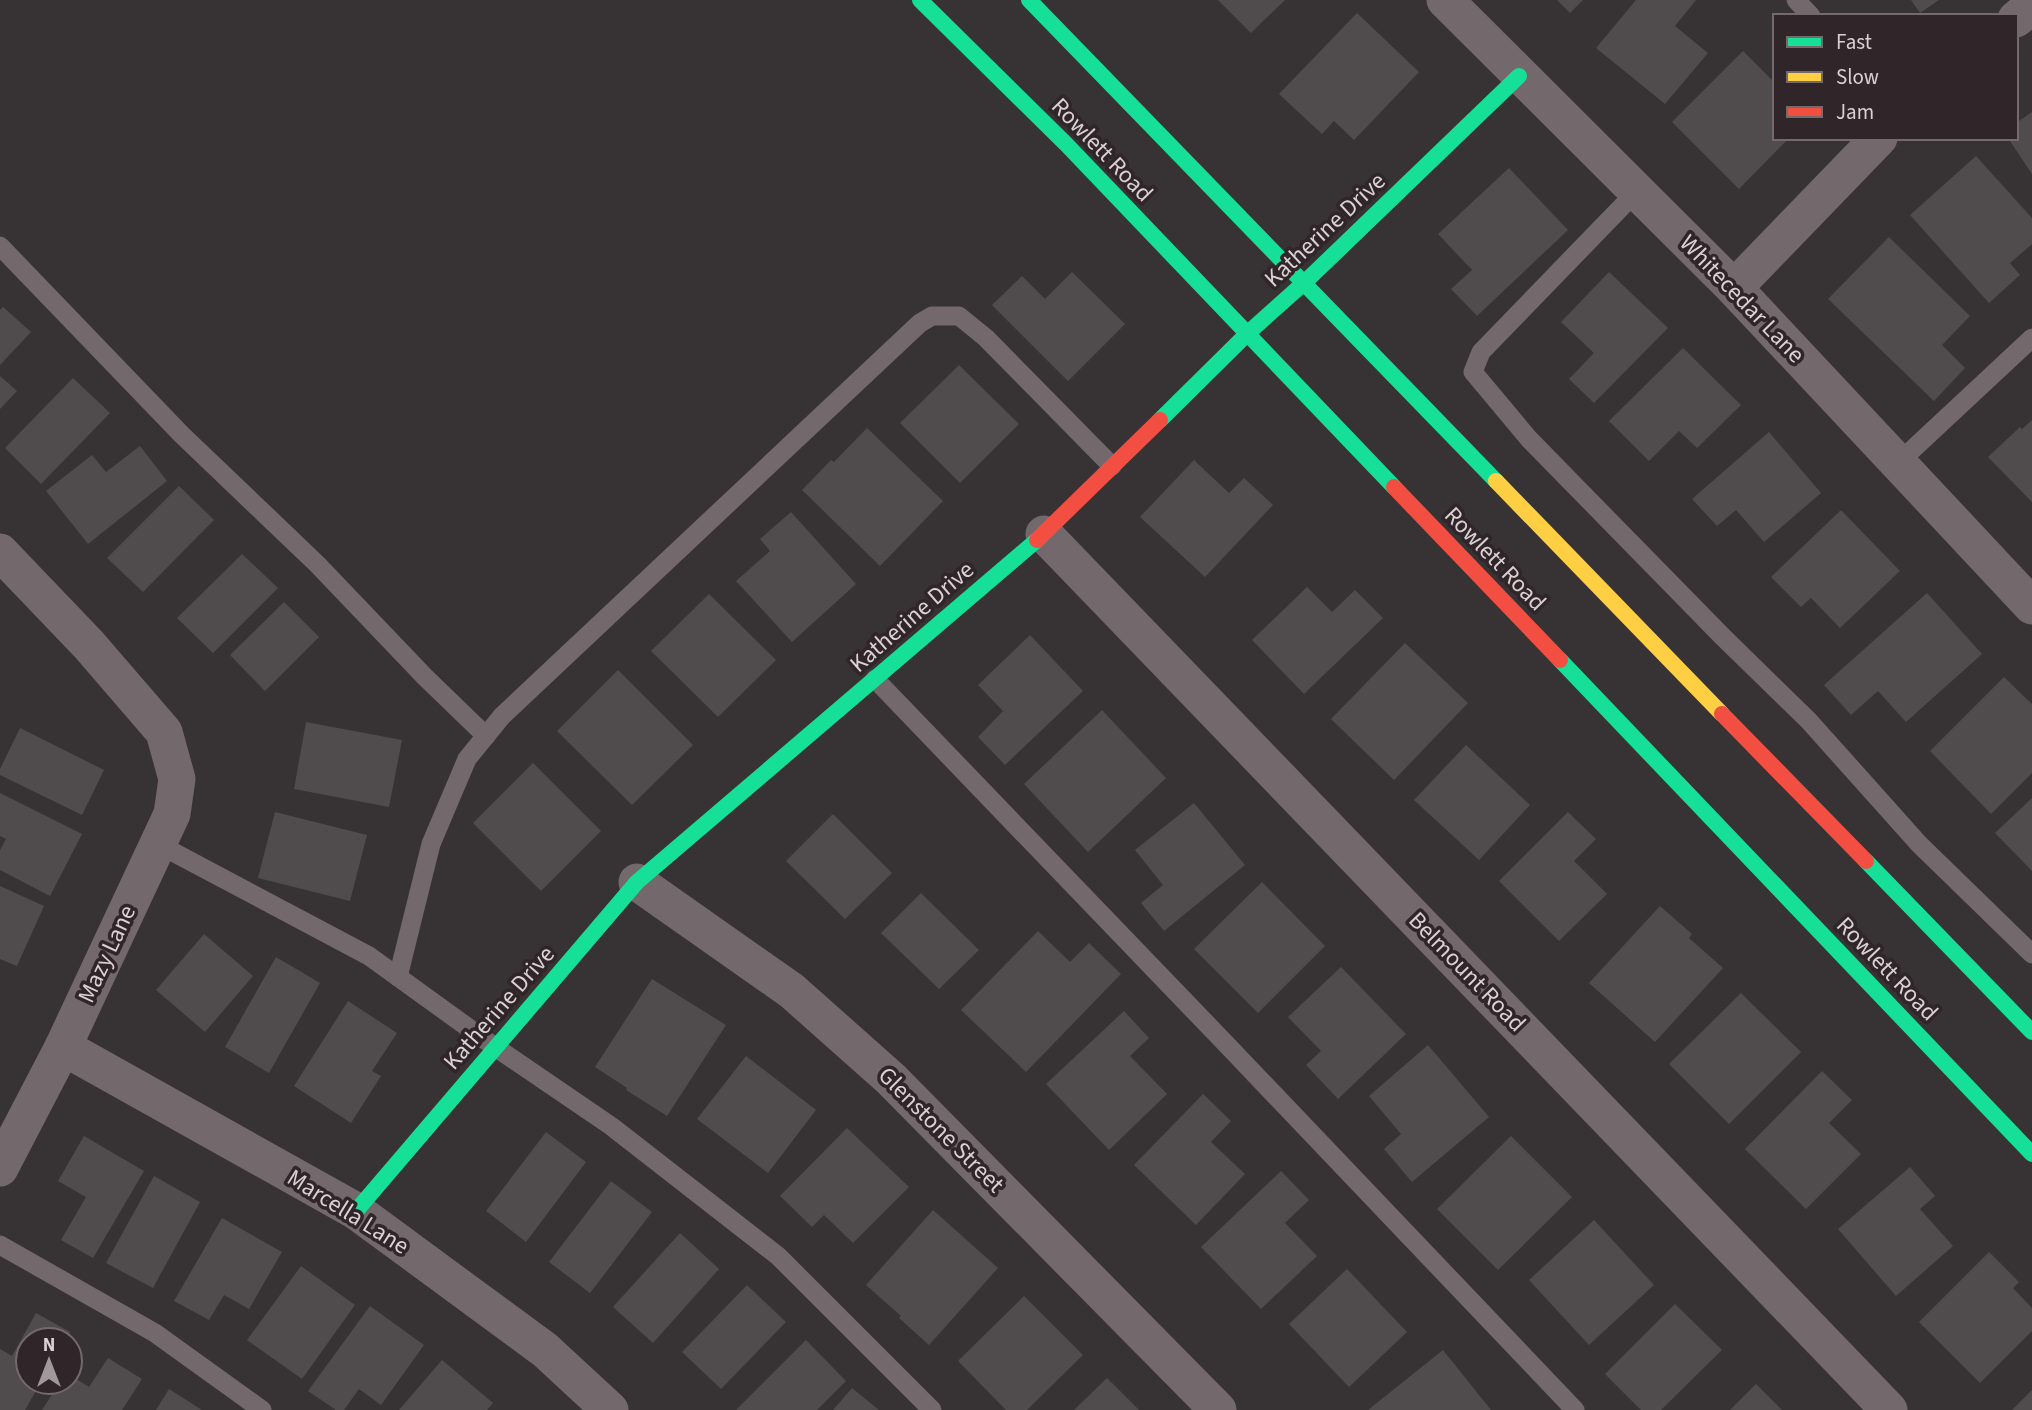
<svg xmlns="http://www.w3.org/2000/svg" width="2032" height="1410" font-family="'Source Sans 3',sans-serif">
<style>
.building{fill:#504c4d}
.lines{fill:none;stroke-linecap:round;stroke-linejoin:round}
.lane{stroke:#73686c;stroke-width:19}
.street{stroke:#73686c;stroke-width:37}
.fast{stroke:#16e098;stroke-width:16}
.slow{stroke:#ffcf43;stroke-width:16}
.jam{stroke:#f24e42;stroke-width:16}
.labels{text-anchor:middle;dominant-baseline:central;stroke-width:7;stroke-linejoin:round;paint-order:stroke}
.street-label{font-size:24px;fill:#d9d1d3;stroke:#302528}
</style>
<rect width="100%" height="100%" fill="#373233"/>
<g class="building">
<polygon points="1218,0 1285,0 1251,33"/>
<polygon points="1557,0 1583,0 1570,13"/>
<polygon points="1636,0 1696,0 1675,26 1708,53 1665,104 1596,48"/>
<polygon points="1911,0 1939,0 1920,13"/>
<polygon points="1357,13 1419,72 1354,140 1334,121 1322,134 1279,94"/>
<polygon points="1743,51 1775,83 1775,138 1789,138 1739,189 1672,122"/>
<polygon points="2032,112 2032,174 2008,138 2016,138 2016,123"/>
<polygon points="1976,156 2032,218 2032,244 2010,263 2020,275 1989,303 1910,215"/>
<polygon points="1509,168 1568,230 1477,316 1451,289 1472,270 1438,234"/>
<polygon points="1889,237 1970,316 1942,345 1965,368 1934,401 1828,299"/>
<polygon points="1072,272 1125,324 1068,381 992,305 1022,276 1045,299"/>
<polygon points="1609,272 1668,328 1594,403 1569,379 1594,353 1561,322"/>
<polygon points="3,307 31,332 0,365 0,310"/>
<polygon points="1683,348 1741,405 1697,448 1679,431 1649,461 1609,421"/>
<polygon points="959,365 1019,424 960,483 900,423"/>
<polygon points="0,376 17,391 0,409"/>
<polygon points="73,378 110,413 41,484 5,448"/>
<polygon points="2032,420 2032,502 1988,457 2020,427 2022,429"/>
<polygon points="867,428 943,501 880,566 802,490 831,460 834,462"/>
<polygon points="1769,432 1821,493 1764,542 1736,510 1717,526 1692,499"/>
<polygon points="140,446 167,481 88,544 46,491 92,455 106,472"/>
<polygon points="1194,460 1229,493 1244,478 1273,505 1205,577 1140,517"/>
<polygon points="179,486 214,520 143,592 107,558"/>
<polygon points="1841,510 1900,571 1840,628 1811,598 1801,607 1771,577"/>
<polygon points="791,512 856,584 792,642 736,581 770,551 760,539"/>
<polygon points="242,554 278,588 213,653 177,618"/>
<polygon points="1307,587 1332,612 1355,590 1383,618 1304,694 1252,640"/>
<polygon points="1927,593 1982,654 1906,722 1878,691 1851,715 1824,685"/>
<polygon points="709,594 776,660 718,717 651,651"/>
<polygon points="284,602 319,637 265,691 230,655"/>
<polygon points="1030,635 1083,691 1005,765 978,737 1003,711 978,685"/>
<polygon points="1405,643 1468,703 1394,780 1331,719"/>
<polygon points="618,670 693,745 632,805 557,731"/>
<polygon points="2004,677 2032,704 2032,773 1991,814 1930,751"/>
<polygon points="1102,710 1166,778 1088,852 1024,784"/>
<polygon points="306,722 402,740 389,807 294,789"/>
<polygon points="20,728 104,770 82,815 0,775 0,769"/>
<polygon points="1466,745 1530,805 1479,860 1414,800"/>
<polygon points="533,763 601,831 541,891 473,823"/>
<polygon points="0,793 82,834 50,896 0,870 0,850 6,839 0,836"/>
<polygon points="2032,798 2032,871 1995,833"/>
<polygon points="1194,803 1245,865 1164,931 1141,903 1163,885 1135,850"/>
<polygon points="275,812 367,835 350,901 258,878"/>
<polygon points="1568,812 1596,839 1574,861 1607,894 1559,941 1499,881"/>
<polygon points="833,814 892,873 845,919 786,861"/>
<polygon points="1262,882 1325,946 1258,1013 1194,949"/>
<polygon points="0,886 44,906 17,966 0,959"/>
<polygon points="921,893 979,950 939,989 881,933"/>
<polygon points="1660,906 1692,934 1689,938 1723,968 1655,1042 1589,983"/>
<polygon points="1038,931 1070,962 1089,943 1121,974 1026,1072 961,1010"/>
<polygon points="204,934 253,976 205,1032 156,990"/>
<polygon points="276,957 320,983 269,1073 225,1047"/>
<polygon points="1341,967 1406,1034 1338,1099 1306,1065 1321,1051 1288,1017"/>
<polygon points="652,979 726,1025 667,1116 626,1090 627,1088 595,1067"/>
<polygon points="1741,993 1801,1052 1729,1124 1669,1064"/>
<polygon points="348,1001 397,1033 372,1071 381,1076 351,1123 294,1086"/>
<polygon points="1124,1011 1149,1038 1130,1056 1167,1094 1109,1150 1046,1084"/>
<polygon points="1428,1045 1489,1117 1412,1182 1384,1149 1401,1134 1369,1096"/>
<polygon points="746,1056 816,1110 768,1173 697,1119"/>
<polygon points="1822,1071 1852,1100 1829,1123 1861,1154 1806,1209 1745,1149"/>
<polygon points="1203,1094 1231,1121 1211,1142 1245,1174 1196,1225 1134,1165"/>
<polygon points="847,1128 909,1187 853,1243 824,1215 812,1227 780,1196"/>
<polygon points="546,1132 586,1162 526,1242 486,1211"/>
<polygon points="84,1136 144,1171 93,1258 61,1240 86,1197 58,1181"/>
<polygon points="1511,1136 1572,1197 1498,1270 1437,1209"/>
<polygon points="1910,1167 1935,1196 1920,1209 1953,1246 1896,1296 1838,1229"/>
<polygon points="1281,1171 1309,1200 1285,1223 1317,1256 1261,1309 1201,1247"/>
<polygon points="154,1176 200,1202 153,1288 106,1263"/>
<polygon points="611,1181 652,1212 590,1293 549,1262"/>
<polygon points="933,1210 998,1268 929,1345 899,1318 901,1316 866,1285"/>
<polygon points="222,1218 282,1252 249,1309 224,1295 209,1320 174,1301"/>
<polygon points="1594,1220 1654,1285 1589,1345 1529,1280"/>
<polygon points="680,1233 719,1269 653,1343 613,1307"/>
<polygon points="1989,1252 2019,1282 2013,1288 2032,1308 2032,1331 1980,1383 1919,1322"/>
<polygon points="301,1266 355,1305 302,1379 247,1340"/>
<polygon points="1347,1269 1407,1332 1349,1387 1289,1324"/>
<polygon points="747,1285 786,1322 721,1389 682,1352"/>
<polygon points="1024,1296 1083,1355 1027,1410 1006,1410 958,1361"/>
<polygon points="1675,1304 1722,1350 1661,1410 1641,1410 1605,1374"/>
<polygon points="370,1306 424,1345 381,1405 359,1389 344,1410 336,1410 308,1391"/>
<polygon points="36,1313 70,1332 65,1340 28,1340 28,1382 41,1382 25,1410 0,1410 0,1349 12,1356"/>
<polygon points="806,1340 846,1381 817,1410 736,1410"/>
<polygon points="1443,1350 1491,1410 1368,1410"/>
<polygon points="108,1358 142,1379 122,1410 42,1410 60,1382 70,1382 70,1375 89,1387"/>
<polygon points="442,1360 493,1403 487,1410 399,1410"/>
<polygon points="1107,1378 1139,1410 1074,1410"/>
<polygon points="1756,1384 1782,1410 1730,1410"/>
<polygon points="852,1388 879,1410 833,1410"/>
<polygon points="169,1389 202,1410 156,1410"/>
<polygon points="2032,1390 2032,1410 2012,1410"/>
</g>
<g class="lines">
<g class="lane">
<polyline points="1796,0 1811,16"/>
<polyline points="1636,192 1481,352 1473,372 1529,439 1723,637 1809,721 1919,844 2032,954"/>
<polyline points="0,246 182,435 317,564 425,677 486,736"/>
<polyline points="1898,463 2032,338"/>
<polyline points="875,679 1228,1046 1575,1410"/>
<polyline points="158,844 369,956 495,1047 611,1126 778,1256 932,1410"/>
<polyline points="398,977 431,844 467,759 502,716 920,323 932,316 959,316 986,338 1112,466"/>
<polyline points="0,1245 155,1333 262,1410"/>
</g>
<g class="street">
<polyline points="1445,0 1734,288 2032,606"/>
<polyline points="2016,19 2032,6"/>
<polyline points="1734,288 1879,138"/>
<polyline points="1044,534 1889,1410"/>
<polyline points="0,552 89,645 164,732 177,779 172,814 63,1047 0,1168"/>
<polyline points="637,882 792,991 891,1079 1218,1410"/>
<polyline points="63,1047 356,1211 545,1350 610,1410"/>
</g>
<g class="fast">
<polyline points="920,0 1066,144 1394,487"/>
<polyline points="1029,0 1496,481"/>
<polyline points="1160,420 1248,333 1305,282 1519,76"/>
<polyline points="1560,660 2032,1154"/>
<polyline points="1866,861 2032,1032"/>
<polyline points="356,1211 637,882 1037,540"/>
</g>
<polyline class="slow" points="1496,481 1722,714"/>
<g class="jam">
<polyline points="1394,487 1560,660"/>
<polyline points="1037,540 1160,420"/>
<polyline points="1722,714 1866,861"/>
</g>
</g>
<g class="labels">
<g class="street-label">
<text transform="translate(1102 150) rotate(46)">Rowlett Road</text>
<text transform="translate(1325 230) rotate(-43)">Katherine Drive</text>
<text transform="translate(1742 299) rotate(46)">Whitecedar Lane</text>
<text transform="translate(1495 559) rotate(46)">Rowlett Road</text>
<text transform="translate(912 617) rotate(-41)">Katherine Drive</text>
<text transform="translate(107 954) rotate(-65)">Mazy Lane</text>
<text transform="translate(1887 969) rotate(46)">Rowlett Road</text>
<text transform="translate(1467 972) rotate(46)">Belmount Road</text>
<text transform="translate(499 1008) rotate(-49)">Katherine Drive</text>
<text transform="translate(941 1130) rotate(45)">Glenstone Street</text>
<text transform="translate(348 1212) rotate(32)">Marcella Lane</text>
</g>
</g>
<rect x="1773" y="14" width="245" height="126" fill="#302528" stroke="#746a6c" stroke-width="2"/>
<rect x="1787" y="37" width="35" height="10" fill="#16e098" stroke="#746a6c" stroke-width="2"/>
<text x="1836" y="49" font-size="21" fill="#d9d1d3">Fast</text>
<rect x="1787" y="72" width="35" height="10" fill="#ffcf43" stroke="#746a6c" stroke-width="2"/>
<text x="1836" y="84" font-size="21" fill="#d9d1d3">Slow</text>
<rect x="1787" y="107" width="35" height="10" fill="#f24e42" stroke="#746a6c" stroke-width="2"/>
<text x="1836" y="119" font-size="21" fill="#d9d1d3">Jam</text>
<g transform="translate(49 1361)"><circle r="33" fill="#302528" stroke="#746a6c" stroke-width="2"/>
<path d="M0-5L12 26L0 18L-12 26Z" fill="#a0999b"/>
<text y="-10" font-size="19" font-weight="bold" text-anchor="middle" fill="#d9d1d3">N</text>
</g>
</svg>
